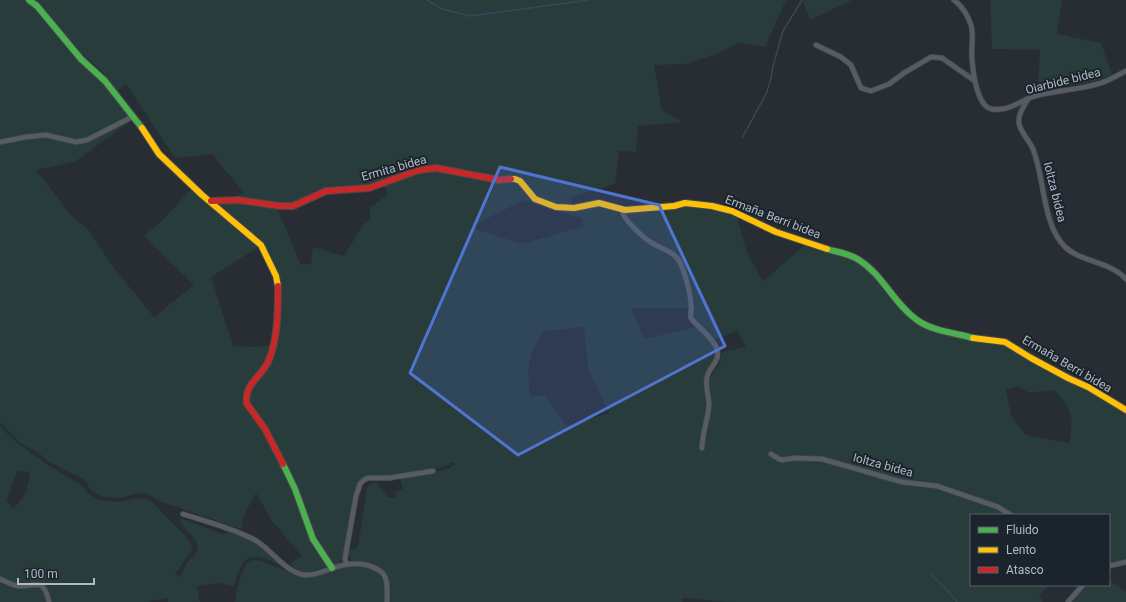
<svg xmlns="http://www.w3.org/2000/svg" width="1126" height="602" font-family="Roboto,sans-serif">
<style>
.green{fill:#283c3b;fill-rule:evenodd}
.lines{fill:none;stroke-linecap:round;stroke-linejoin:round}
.stream{stroke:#35485a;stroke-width:1.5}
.street-casing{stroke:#44494d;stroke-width:6}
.fast-casing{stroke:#44494d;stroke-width:8}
.slow-casing{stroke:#44494d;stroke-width:8}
.jam-casing{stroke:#44494d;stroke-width:8}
.street{stroke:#565c61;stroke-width:4.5}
.fast{stroke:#4caf50;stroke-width:6}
.slow{stroke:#ffc107;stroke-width:6}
.jam{stroke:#c62828;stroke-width:6}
.marked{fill:#5074d1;fill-opacity:0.2;stroke:#5074d1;stroke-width:3;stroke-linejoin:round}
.labels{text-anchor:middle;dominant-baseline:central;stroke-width:4;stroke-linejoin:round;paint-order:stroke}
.street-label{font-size:12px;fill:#b0bac4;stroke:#1b242d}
</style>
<rect width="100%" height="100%" fill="#272d32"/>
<g class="green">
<path d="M 0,0 C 8,0 17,0 25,0 C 38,3 70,50 81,63 C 87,70 95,75 102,81 L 104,73 L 69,42 L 35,0 L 786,0 L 765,47 L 739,42 L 717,54 L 685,64 L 654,65 L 662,110 L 683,122 L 638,126 L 636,152 L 619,151 L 615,184 L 571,197 L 574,210 L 597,205 L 608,207 L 615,211 L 639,236 L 650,244 L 668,252 L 679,264 L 682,273 L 689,308 L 631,308 L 644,339 L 696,327 C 703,334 711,340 715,351 C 718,362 708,366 706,375 C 703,385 708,395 707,406 C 705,419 700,431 699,445 L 704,447 L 705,434 L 711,411 L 711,403 L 709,388 L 710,378 L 720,363 L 722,352 L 746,347 L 737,331 L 713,340 L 695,322 L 693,317 L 693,308 L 686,273 L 681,262 L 670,249 L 655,243 L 644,236 L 626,216 L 625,214 L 626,212 L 673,208 L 686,205 L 716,209 L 737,217 L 747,253 L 763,281 L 806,244 L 856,261 L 864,266 L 876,277 L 905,313 L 916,322 L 935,331 L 976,340 L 1002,343 L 1067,379 L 1083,385 L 1126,412 L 1126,560 L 1109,564 L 1109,515 L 1014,515 L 998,505 L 935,484 L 902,481 L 827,458 L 802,456 L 781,458 L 772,453 L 770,455 L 772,458 L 779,461 L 812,460 L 825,462 L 903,484 L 936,488 L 998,508 L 1009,515 L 971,515 L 971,585 L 1049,585 L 1039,596 L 1043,602 L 729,602 L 682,598 L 683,602 L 389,602 C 388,595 389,586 387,579 C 384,565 364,564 352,561 L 348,556 L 349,550 L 358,548 L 367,488 L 371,484 L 377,483 L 388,498 L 396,497 L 395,492 L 403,489 L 400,478 L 448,469 L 456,464 L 452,462 L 447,466 L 439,468 L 388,477 L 368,476 L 364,478 L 358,483 L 354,493 L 343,559 C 338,566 316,573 307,573 C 300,573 295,568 289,564 L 302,556 L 272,521 L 256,493 L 244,515 L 241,529 L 159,501 C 154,497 149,494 142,493 C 135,493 130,496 123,497 C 110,499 89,497 87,481 L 48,461 L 40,454 L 18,441 L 0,422 ZM 126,84 L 175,158 L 212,154 L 244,193 L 217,203 L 263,244 L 278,275 L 279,285 L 280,316 L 277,345 L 251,347 L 233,346 L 211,277 L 260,246 L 191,189 L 162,221 L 144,236 L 194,285 L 154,317 L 114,268 L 88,229 L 75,220 L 36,170 L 56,166 L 76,161 L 132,120 L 113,95 ZM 378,183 L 384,185 L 388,194 L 370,208 L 370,220 L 363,225 L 344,256 L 313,247 L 311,264 L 301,265 L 276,206 L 302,204 L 314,191 L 336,187 L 356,187 ZM 524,200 L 582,219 L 583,227 L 521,244 L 470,227 ZM 584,327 L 588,369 L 609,413 L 566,426 L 545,395 L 530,397 L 528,372 L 532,351 L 543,331 ZM 255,376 L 257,379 C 244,396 250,399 254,417 C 237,399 239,394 255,376 ZM 1018,386 L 1029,393 L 1054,390 C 1073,411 1074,416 1069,443 L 1026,435 L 1011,415 L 1006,390 Z"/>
<polygon points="803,0 852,0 810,20"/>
<polygon points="990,0 1062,0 1057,34 1101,43 1112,74 1097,81 1038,91 1040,50 992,49"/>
<path d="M 0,426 C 22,451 52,467 80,484 L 88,493 L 97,499 L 109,501 L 119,502 L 137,498 L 149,499 L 191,542 L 192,550 L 175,574 L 180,577 L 187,563 L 196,553 L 198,547 L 196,541 L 180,522 L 180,518 L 223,534 C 243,527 270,555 284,567 C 274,563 255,551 246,560 C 239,566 237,578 234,586 L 220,583 L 197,586 L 200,602 L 168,602 L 168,598 L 148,602 L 50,602 L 45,586 L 42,590 L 46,602 L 0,602 ZM 17,471 L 28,472 L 30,477 C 27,490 24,500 13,508 L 11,507 L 11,504 L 6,502 Z"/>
<path d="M 252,560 L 261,561 L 297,575 L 305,576 L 342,566 L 361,566 L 371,568 L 382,574 L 384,579 L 385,602 L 235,602 C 237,591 240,565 252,560 Z"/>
<polygon points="1109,580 1126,592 1126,602 1071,602 1085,585 1109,585"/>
</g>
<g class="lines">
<g class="stream">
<polyline points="427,0 442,9 470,16 589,0"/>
<polyline points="742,138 766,94 771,79 773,66 783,31 802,0"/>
<polyline points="931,575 948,591 957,602"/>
</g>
<defs>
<g id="street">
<path d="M 954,0 C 962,6 968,16 971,25 C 974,35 971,48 972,59 C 973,72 977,107 992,109 C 1009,112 1021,100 1035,96 C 1057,90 1080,90 1101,83 C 1110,80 1118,75 1126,71"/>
<polyline points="816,45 841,57 851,65 861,88 871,91 889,84 904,73 931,57 942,58 975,81"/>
<path d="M 1027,101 C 1023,108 1018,114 1019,123 C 1020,132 1030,141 1033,149 C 1045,179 1042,224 1065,247 C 1081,262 1109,261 1126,279"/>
<polyline points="0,142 26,137 46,135 76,142 87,140 132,117"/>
<path d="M 622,210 C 622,219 644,238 652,243 C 661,249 671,250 678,259 C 684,268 691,295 691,306 C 692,310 690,314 691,318 C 699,329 712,336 717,349 C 721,361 709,367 707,377 C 705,387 709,396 709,405 C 708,420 702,433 702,448"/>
<polyline points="771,454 779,459 782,460 795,458 822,459 902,482 937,486 998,507 1011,515"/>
<path d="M 183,514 C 207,522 233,528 255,540 C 272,550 284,571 304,575 C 315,576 324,571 333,568 C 348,563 366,561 380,571 C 389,576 387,593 387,602"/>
<polyline points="346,564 345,558 356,496 360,484 364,480 368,478 389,478 433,471"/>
<polyline points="1109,566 1126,562"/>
<path d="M 0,579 C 6,582 12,585 18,586 C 37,587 43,576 49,602"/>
<polyline points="1068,602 1083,585"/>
</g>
<g id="fast">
<polyline points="29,0 37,6 81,59 105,81 142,128"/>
<path d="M 827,249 C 837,252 851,254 859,260 C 883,275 894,304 917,320 C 932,331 955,333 973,338"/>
<polyline points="283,464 295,489 313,539 332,568"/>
</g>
<g id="slow">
<polyline points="142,128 159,154 202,195 261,245 276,276 278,286"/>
<polyline points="511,179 515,179 520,181 535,199 556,207 574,208 599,203 625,210 674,206 685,203 712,206 732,211 776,232 827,249"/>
<polyline points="973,338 1005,342 1031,358 1068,378 1088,387 1126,410"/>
</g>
<g id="jam">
<polyline points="211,201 238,200 280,206 293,206 326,191 369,188 419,170 436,168 499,180 511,179"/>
<path d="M 278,286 C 278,309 278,341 268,362 C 261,377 243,385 247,404 L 265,429 L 283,464"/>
</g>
</defs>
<use href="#street" class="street-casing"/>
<use href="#fast" class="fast-casing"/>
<use href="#slow" class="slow-casing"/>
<use href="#jam" class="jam-casing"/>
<use href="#street" class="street"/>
<use href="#fast" class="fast"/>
<use href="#slow" class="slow"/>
<use href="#jam" class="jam"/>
</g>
<path class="marked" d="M 500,167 L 659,205 L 725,346 L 518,455 L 410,373 Z"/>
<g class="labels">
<g class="street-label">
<text transform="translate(1063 81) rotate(-14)">Oiarbide bidea</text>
<text transform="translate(394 168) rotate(-16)">Ermita bidea</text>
<text transform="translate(1055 192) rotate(76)">Ioltza bidea</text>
<text transform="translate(773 217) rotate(21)">Ermaña Berri bidea</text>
<text transform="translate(1067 364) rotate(30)">Ermaña Berri bidea</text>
<text transform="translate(883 465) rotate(15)">Ioltza bidea</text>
</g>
</g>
<rect x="970" y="514" width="140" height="72" fill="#1b242d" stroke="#576069"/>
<rect x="978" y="527" width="20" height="6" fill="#4caf50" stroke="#576069"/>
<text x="1006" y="534" font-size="12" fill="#b0bac4">Fluido</text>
<rect x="978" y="547" width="20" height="6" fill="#ffc107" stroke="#576069"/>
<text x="1006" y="554" font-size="12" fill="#b0bac4">Lento</text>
<rect x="978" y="567" width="20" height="6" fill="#c62828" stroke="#576069"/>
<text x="1006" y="574" font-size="12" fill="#b0bac4">Atasco</text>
<path d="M18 578v6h76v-6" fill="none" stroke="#b0bac4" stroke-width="2"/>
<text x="24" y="578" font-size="12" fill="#b0bac4" stroke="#1b242d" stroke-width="3" paint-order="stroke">100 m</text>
</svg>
